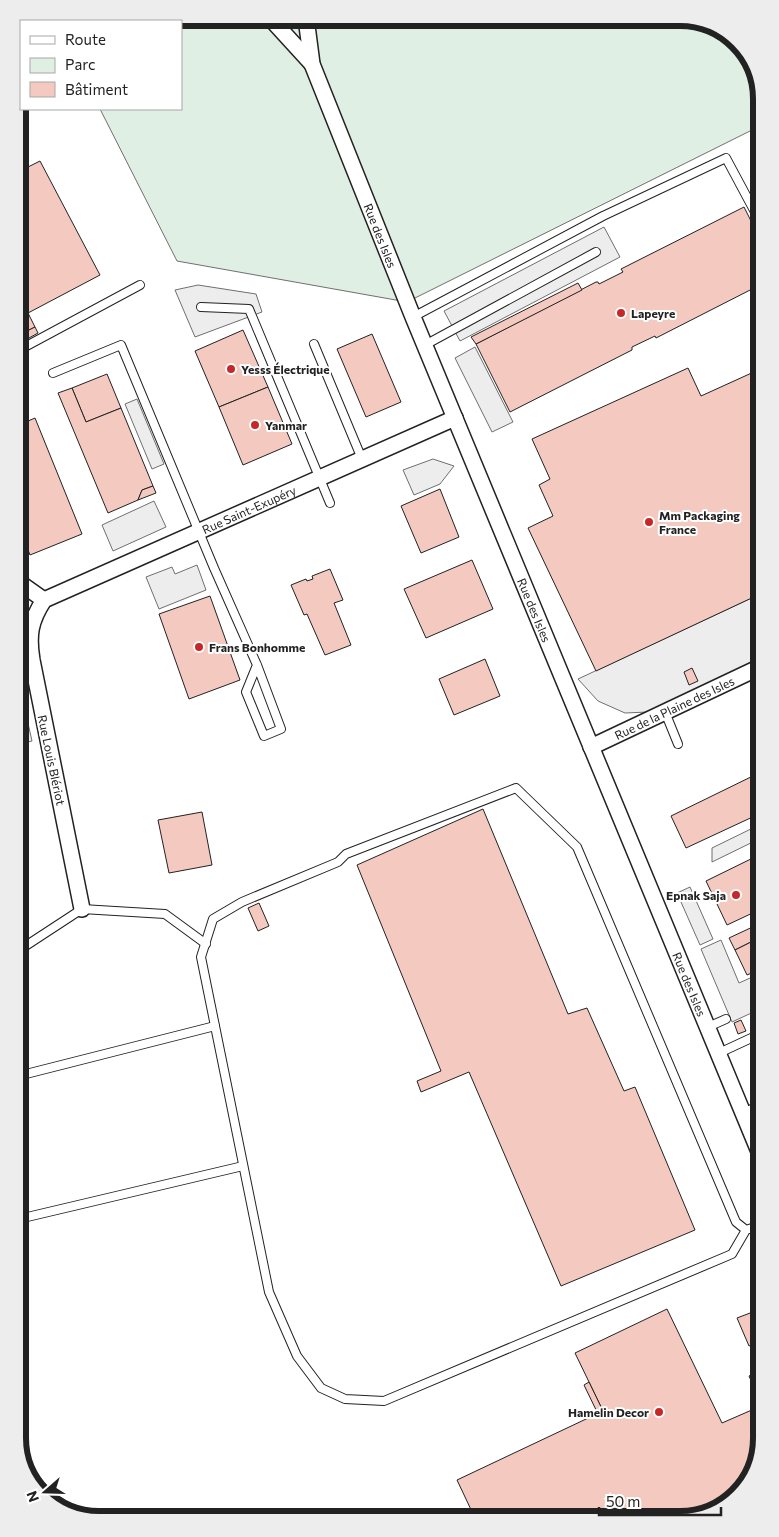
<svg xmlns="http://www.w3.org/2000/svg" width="779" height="1537" font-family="Commissioner,sans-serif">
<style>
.green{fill:#e0efe3;stroke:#6f6f6f}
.parking{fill:#ededed;stroke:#6f6f6f}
.building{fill:#f3c9c0;stroke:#222}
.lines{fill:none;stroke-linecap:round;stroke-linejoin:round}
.service-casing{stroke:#222;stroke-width:10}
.minor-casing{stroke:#222;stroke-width:18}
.secondary-casing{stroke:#222;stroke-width:24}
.service{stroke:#fff;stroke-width:8}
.minor{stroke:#fff;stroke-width:15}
.secondary{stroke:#fff;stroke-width:21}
.poi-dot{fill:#c62828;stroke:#fff;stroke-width:2}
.labels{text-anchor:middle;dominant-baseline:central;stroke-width:4;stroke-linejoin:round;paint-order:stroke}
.street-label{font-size:12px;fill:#222;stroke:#fff}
.poi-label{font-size:12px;font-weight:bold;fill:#222;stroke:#fff;text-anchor:start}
.rim{fill:none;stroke:#222;stroke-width:6}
</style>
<rect width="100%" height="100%" fill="#fff"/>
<polygon class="green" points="99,18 686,18 729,34 755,68 756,128 407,302 177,261 100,109 181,109 181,21 90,21"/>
<g class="parking">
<polygon points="604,227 620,257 460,341 444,311"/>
<polygon points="198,285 256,294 262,312 195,337 175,290"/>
<polygon points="475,347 513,422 492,432 455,358"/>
<polygon points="137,399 164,464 152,469 125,404"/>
<polygon points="433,459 454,466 440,484 414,495 403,470"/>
<polygon points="154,501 166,527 113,551 102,525"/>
<polygon points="197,565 206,590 159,609 146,577 172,567 175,574"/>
<polygon points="758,595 758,659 648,712 625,713 598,701 578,679"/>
<polygon points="20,701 23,701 32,741 20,744"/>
<polygon points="759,825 759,839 712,862 712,848"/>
<polygon points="690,887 713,939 700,945 677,893"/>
<polygon points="721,940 739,983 759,974 760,1009 732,1022 701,949"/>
</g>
<g class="building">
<polygon points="40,161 100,275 28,313 35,327 19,335 18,172"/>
<polygon points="744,207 756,231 756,287 656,338 655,336 632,347 632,350 510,412 476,344 596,282 598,282 599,284 623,272 621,269"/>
<polygon points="578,283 582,290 476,344 471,337"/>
<polygon points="35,327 38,333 20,343 19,335"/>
<polygon points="243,330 268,387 219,407 195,351"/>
<polygon points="372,334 401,402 366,417 337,349"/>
<polygon points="688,368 701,396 756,371 757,373 758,595 596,671 528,528 553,516 539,485 550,479 532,439"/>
<polygon points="107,374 121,408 86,422 72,388"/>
<polygon points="268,387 292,444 243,465 219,407"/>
<polygon points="72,388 86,422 121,408 153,486 142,490 138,500 108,513 58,393"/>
<polygon points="35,418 82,534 30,555 20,529 19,519 22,513 25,511 19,497 19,425"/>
<polygon points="153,486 156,493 138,500 142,490"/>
<polygon points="440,489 459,537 421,553 401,506"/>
<polygon points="23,506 25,511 22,513 19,519 19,508"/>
<polygon points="472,560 493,609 426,638 404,589"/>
<polygon points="330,569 343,600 334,603 351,645 325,655 307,614 304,615 291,585 306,579 307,581 313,579 312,576"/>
<polygon points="210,596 240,680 189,699 159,614"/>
<polygon points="485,659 500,696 454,715 439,679"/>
<polygon points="692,668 698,681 689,685 684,672"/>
<polygon points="759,773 759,814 686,848 671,816"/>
<polygon points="483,809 568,1014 587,1008 624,1091 635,1087 695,1230 561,1286 469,1072 421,1092 417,1081 441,1071 357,865"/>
<polygon points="202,812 212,865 169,873 158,820"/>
<polygon points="759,855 759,910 727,925 706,881"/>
<polygon points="259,903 269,926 258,931 248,908"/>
<polygon points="759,924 759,938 735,950 729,938"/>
<polygon points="759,938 759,970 747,975 735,950"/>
<polygon points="741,1020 746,1031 738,1034 734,1023"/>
<polygon points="667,1309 722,1423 761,1406 761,1438 748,1484 711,1513 474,1516 457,1480 603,1411 575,1353"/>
<polygon points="758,1310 761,1317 759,1320 761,1325 761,1341 749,1346 737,1318"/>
<polygon points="761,1370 761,1403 749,1376"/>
<polygon points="589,1382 603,1411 598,1414 584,1385"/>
</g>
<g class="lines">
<defs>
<g id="service">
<polyline points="201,307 249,309 330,503"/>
<polyline points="413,317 603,216 726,158 756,214"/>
<polyline points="314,344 362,459"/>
<polyline points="425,345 596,252"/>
<polyline points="19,350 140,285"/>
<polyline points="53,373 121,345 214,568 257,665 281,729 264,736 246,692 257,665"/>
<polyline points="665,712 678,744"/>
<polyline points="21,946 27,945 82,909 165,914 206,944"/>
<polyline points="708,1027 726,1019"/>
<polyline points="719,1053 760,1034"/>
<polyline points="22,1075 215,1026"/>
<polyline points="743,1113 760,1105"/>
<polyline points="23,1218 243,1166"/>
<polyline points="746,1230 736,1222 577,847 516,788 346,854 338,862 242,902 213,919 201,957 269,1292 297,1356 321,1388 345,1399 384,1401 732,1254 746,1230 761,1225"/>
</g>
<g id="minor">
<polyline points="270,18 312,64"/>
<path id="s1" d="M 306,18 L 312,64 L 413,317 L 760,1154"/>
<polyline points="20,583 44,600"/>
<path id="s2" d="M 591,747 L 758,668"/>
<path id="s3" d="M 82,909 L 32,660 C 28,636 30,621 44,600 L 455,418"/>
</g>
<polyline id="secondary" points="120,21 128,18"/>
</defs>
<use href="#service" class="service-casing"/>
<use href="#minor" class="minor-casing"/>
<use href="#secondary" class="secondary-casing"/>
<use href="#service" class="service"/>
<use href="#minor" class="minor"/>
<use href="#secondary" class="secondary"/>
</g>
<g class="poi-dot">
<circle cx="621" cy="313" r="5"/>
<circle cx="231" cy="369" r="5"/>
<circle cx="255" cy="425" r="5"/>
<circle cx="649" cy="522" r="5"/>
<circle cx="199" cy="647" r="5"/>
<circle cx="736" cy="895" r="5"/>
<circle cx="659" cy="1412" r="5"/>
</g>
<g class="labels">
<g class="street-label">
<text stroke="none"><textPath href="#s1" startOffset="231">Rue des Isles</textPath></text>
<text stroke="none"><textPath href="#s3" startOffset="541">Rue Saint-Exupéry</textPath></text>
<text stroke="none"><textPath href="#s1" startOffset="636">Rue des Isles</textPath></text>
<text stroke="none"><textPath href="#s2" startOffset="92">Rue de la Plaine des Isles</textPath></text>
<text transform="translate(52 760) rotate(78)">Rue Louis Blériot</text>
<text stroke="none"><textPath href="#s1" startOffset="1041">Rue des Isles</textPath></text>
</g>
<g class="poi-label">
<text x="631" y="313">Lapeyre</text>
<text x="241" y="369">Yesss Électrique</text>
<text x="265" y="425">Yanmar</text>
<text x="659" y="515">Mm Packaging<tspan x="659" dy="14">France</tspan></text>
<text x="209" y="647">Frans Bonhomme</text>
<text x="726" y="895" text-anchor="end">Epnak Saja</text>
<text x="649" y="1412" text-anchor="end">Hamelin Decor</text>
</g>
</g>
<path d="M0 0H779V1537H0ZM99 26H680A73 73 0 0 1 753 99V1438A73 73 0 0 1 680 1511H99A73 73 0 0 1 26 1438V99A73 73 0 0 1 99 26Z" fill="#ededed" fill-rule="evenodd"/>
<path class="rim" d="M99 26H680A73 73 0 0 1 753 99V1438A73 73 0 0 1 680 1511H99A73 73 0 0 1 26 1438V99A73 73 0 0 1 99 26Z"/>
<rect x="20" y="20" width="162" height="90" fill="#ffffff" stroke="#a7a7a7"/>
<rect x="30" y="36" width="25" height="8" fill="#ffffff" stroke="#a7a7a7"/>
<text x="65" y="45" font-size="15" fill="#222222">Route</text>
<rect x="30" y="58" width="25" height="15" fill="#e0efe3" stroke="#a7a7a7"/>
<text x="65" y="70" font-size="15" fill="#222222">Parc</text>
<rect x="30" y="82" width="25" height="15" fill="#f3c9c0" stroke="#a7a7a7"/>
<text x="65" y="95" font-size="15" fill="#222222">Bâtiment</text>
<g transform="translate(45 1492) rotate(250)" stroke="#ffffff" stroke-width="4" paint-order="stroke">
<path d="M0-4L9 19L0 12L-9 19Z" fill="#222222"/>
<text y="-8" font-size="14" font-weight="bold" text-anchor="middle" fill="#222222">N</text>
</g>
<path d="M599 1507v8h122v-8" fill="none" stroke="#222222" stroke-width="2.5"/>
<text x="606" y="1507" font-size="15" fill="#222222" stroke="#ffffff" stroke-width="4" paint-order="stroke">50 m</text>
</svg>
